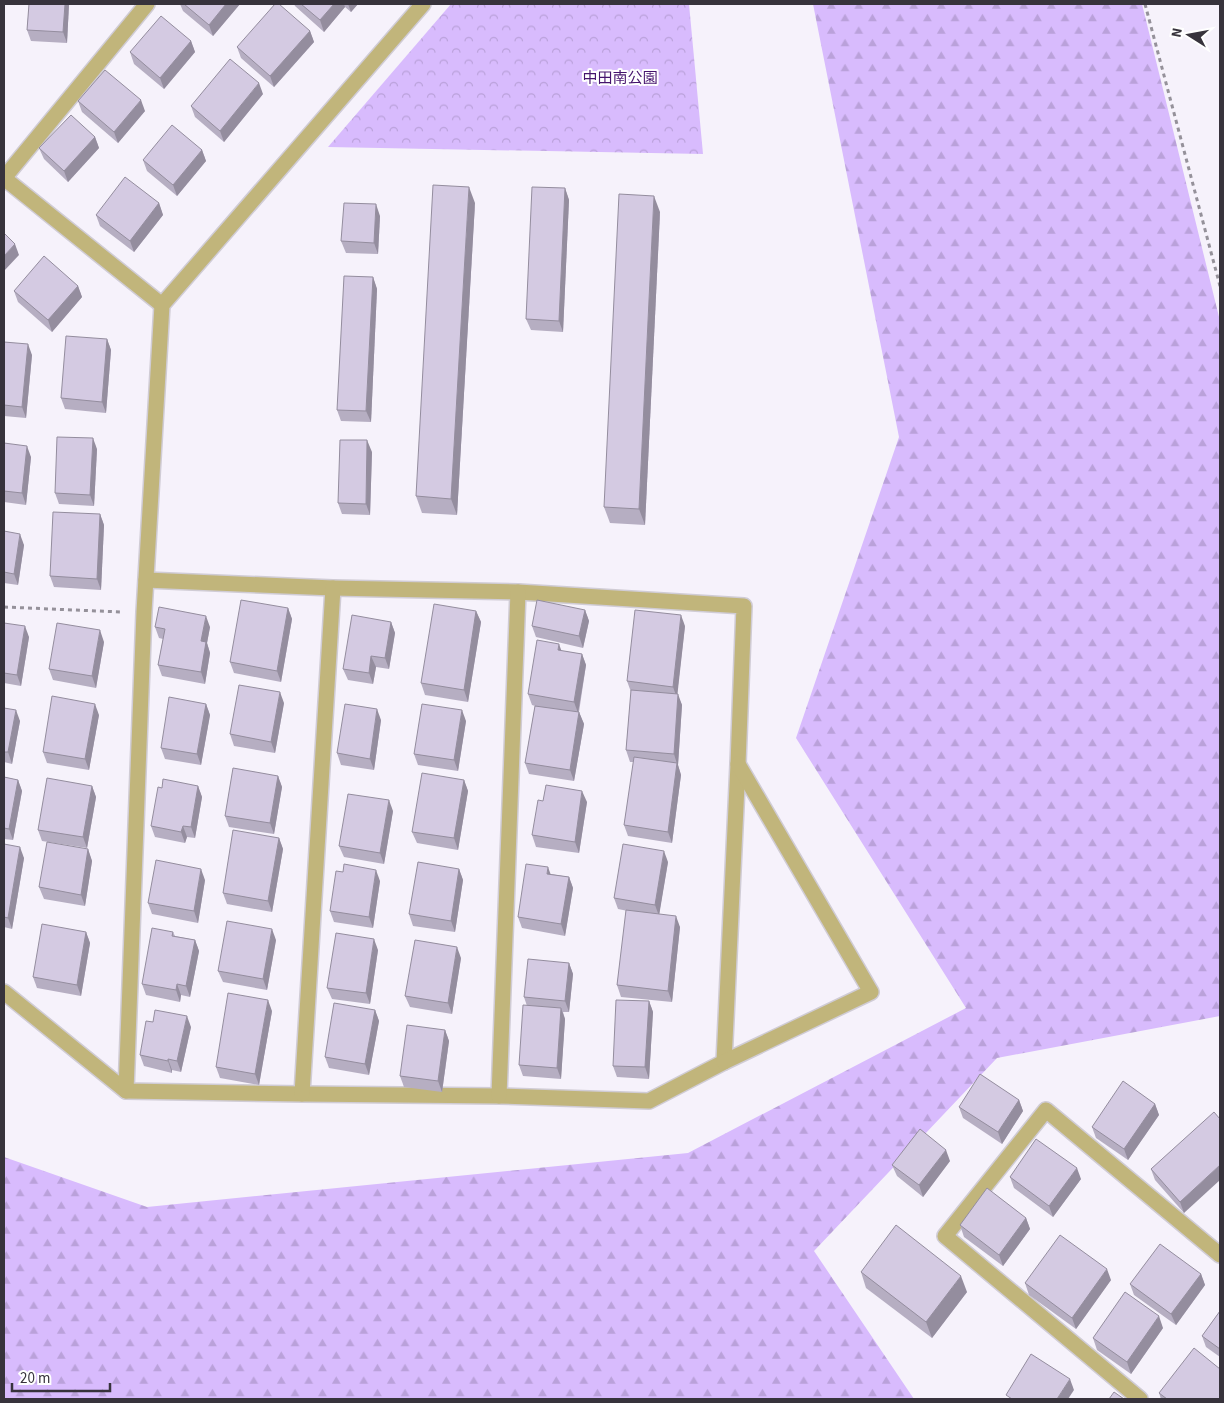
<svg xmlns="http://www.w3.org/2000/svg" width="1224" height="1403" font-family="'Source Sans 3','Noto Sans JP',sans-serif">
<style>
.forest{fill:url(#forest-firs)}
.park{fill:url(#park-crowns)}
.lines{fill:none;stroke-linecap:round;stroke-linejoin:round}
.minor-casing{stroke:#d0ccd5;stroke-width:18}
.path{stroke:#95919a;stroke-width:3;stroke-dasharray:4 4;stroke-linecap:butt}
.minor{stroke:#c1b57b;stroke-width:15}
.wall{fill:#b6aec2}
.shaded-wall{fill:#948d9e}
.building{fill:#d4cae2;stroke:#948d9e}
.labels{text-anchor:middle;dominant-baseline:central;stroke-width:4;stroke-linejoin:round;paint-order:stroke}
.park-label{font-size:15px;fill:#45146d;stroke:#fff}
</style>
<defs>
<pattern id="forest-firs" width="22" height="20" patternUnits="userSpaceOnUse" patternTransform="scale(1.25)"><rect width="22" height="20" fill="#d8bbfd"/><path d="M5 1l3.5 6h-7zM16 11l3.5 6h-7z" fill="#baa1da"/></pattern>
<pattern id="park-crowns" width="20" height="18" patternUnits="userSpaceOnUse" patternTransform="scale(1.25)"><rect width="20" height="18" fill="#d8bbfd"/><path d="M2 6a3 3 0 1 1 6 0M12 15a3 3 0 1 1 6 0" fill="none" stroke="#baa1da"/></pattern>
</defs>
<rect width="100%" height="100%" fill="#f6f2fb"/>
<polygon class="forest" points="813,4 1142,4 1220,321 1220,1016 997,1058 814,1251 914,1399 4,1399 4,1157 147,1207 688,1153 966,1008 796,738 899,437"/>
<polygon class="park" points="451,4 689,4 703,154 328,147"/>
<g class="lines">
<defs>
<g id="minor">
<polyline points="4,178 147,4"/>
<polyline points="4,178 162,305"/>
<polyline points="4,992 126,1091 302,1094 499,1096 649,1101 724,1062 738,764 744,606 518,592 333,588 146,580"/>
<polyline points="724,1062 871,992 738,764"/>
<polyline points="126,1091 144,612 162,305 423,4"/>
<polyline points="302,1094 333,588"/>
<polyline points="499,1096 518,592"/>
<polyline points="1140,1399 945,1236 1046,1110 1220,1255"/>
</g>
</defs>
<use href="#minor" class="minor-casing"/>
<g class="path">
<polyline points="1145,4 1220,286"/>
<polyline points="4,607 121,612"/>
</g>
<use href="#minor" class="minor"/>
</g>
<g class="wall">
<polygon points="29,4 69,4 67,43 31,41 27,30"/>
<polygon points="180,4 240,4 213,36 183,11"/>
<polygon points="294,4 358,4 351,12 345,7 324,32 295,6"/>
<polygon points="310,31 314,42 274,87 241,58 237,47"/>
<polygon points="191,41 195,52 164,89 134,64 130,52"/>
<polygon points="263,94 224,142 195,117 191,106"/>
<polygon points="78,101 145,111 118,143 82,112"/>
<polygon points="95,137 99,148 68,182 44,159 39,148"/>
<polygon points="202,150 206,161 177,196 147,171 143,160"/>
<polygon points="565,188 569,200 563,332 531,330 526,319"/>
<polygon points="159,203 163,215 134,252 100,226 96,215"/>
<polygon points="475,203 457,515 422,513 416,496"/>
<polygon points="660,212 645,525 610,523 604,507"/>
<polygon points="380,216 378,254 346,253 341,241"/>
<polygon points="373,277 377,289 371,422 341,421 337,410"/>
<polygon points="78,286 82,297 52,332 18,302 14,291"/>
<polygon points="107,339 111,350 106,413 65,409 61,398"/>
<polygon points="4,342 32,355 26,418 4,416"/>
<polygon points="4,443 31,457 26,505 4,502"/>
<polygon points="97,449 94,506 59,504 55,493"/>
<polygon points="372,452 370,515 342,514 338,503"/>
<polygon points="100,514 104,525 101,590 54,587 50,576"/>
<polygon points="4,531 24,545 18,585 4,583"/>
<polygon points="288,608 292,619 281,682 234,673 230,662"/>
<polygon points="585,610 589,621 583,648 536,637 532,626"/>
<polygon points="476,611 481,622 468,702 425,695 421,683"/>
<polygon points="391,622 395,633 389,669 376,667 373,684 348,680 343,669"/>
<polygon points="4,623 29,637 21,686 4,683"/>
<polygon points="685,626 677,694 682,705 678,765 681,775 672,843 628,836 624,825 634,762 630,762 626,750 631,692 627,681"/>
<polygon points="155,627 210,627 207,643 210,653 205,684 162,676 158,665 163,639 159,638"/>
<polygon points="104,642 96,688 53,680 49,669"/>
<polygon points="561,651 582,654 586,665 579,712 584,724 574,781 529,774 525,763 535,706 532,705 528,694"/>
<polygon points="284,703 275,753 234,746 230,734"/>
<polygon points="206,704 210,715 201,765 165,759 161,748"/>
<polygon points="4,708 20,721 12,764 4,762"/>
<polygon points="99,715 89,770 47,763 43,752"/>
<polygon points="381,720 374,770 341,765 337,753"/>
<polygon points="466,721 458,771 418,765 414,754"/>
<polygon points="278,776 282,787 274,834 229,827 225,816"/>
<polygon points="4,777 18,780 22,791 13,840 4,839"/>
<polygon points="464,780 468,791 458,850 417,843 412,832"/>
<polygon points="92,786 96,797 87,848 42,841 38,830"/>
<polygon points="198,786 202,797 195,838 187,837 185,843 155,837 151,826 162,788"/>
<polygon points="543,801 587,802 579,853 536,847 532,835"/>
<polygon points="393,811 384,864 344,857 339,846"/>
<polygon points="279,838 283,849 272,912 227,904 223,893"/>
<polygon points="4,844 24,858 12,929 4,927"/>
<polygon points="88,849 92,861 85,906 44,899 39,887"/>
<polygon points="668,862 659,914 680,927 672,1002 621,997 617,985 628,911 618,909 614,898"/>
<polygon points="459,869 463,880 455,932 413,926 409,914"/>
<polygon points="551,874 569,877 573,888 565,936 522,928 518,917"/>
<polygon points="205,880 198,923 152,914 148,903"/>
<polygon points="380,881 373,928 334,922 330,911"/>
<polygon points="86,932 90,943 81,996 37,988 33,977"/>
<polygon points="173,932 175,936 195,940 199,951 190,997 181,995 180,1002 146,995 142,984"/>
<polygon points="276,940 267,990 223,982 218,971"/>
<polygon points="378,950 370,1004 332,999 327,988"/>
<polygon points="461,958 452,1014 410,1007 405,996"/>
<polygon points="569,963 573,974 569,1012 563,1012 565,1019 561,1079 523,1076 519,1065 527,1006 524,997"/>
<polygon points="649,1001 653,1012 649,1079 617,1077 613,1066"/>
<polygon points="375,1010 379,1021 369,1075 329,1068 325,1057"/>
<polygon points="272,1011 259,1085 220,1078 216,1067"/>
<polygon points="191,1027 181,1072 172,1070 172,1073 144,1066 140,1055"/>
<polygon points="445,1030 449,1041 442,1092 404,1087 400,1076"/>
<polygon points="1019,1100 1023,1111 1002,1144 963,1118 959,1107"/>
<polygon points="1155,1104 1159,1115 1128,1160 1096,1138 1092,1127"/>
<polygon points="1220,1119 1184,1213 1155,1180 1151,1169"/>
<polygon points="950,1161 923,1197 897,1176 892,1165"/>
<polygon points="1010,1177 1081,1179 1053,1217 1014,1188"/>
<polygon points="1026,1218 1030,1229 1003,1266 964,1237 960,1225"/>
<polygon points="861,1272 967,1292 932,1338 866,1288"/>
<polygon points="1201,1274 1205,1285 1176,1325 1134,1295 1130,1284"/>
<polygon points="1111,1280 1076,1329 1029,1295 1025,1283"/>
<polygon points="1220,1311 1220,1357 1206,1347 1202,1336"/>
<polygon points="1163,1328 1131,1374 1097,1350 1093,1338"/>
<polygon points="1159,1393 1220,1399 1161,1399"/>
</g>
<g class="shaded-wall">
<polygon points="65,4 69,4 67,43 63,32"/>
<polygon points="226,4 240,4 213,36 209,25"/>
<polygon points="334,4 344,4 345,7 324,32 320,20"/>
<polygon points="348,4 358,4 351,12"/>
<polygon points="310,31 314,42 274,87 270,76"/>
<polygon points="191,41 195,52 164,89 160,78"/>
<polygon points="259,83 263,94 224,142 220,131"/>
<polygon points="141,100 145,111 118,143 114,132"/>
<polygon points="95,137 99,148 68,182 64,171"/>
<polygon points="202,150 206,161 177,196 173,185"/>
<polygon points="469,187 475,203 457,515 451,499"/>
<polygon points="565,188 569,200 563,332 559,321"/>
<polygon points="654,196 660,212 645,525 639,509"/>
<polygon points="159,203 163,215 134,252 130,241"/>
<polygon points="376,204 380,216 378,254 374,243"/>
<polygon points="15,244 19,255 4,271 4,256"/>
<polygon points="373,277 377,289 371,422 366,411"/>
<polygon points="78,286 82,297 52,332 48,320"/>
<polygon points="107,339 111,350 106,413 102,402"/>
<polygon points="28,344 32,355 26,418 22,407"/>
<polygon points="93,438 97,449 94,506 90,495"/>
<polygon points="367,440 372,452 370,515 366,504"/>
<polygon points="27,446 31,457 26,505 22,493"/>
<polygon points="100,514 104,525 101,590 97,579"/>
<polygon points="20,534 24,545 18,585 14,574"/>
<polygon points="288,608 292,619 281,682 277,671"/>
<polygon points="585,610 589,621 583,648 579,636"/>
<polygon points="476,611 481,622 468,702 464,690"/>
<polygon points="681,615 685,626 677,698 673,687"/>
<polygon points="206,616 210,627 207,643 210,653 205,684 201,672 201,641"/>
<polygon points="391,622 395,633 389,669 385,658"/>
<polygon points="25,626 29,637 21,686 17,675"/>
<polygon points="100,630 104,642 96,688 92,676"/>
<polygon points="559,644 563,655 558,650"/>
<polygon points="582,654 586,665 578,713 574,702"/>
<polygon points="371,656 376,667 373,684 369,673"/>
<polygon points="280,692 284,703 275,753 271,742"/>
<polygon points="678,694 682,705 678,765 681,775 672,843 668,832 677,764 674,754"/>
<polygon points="95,704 99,715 89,770 85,759"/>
<polygon points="206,704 210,715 201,765 197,754"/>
<polygon points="377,709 381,720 374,770 370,759"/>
<polygon points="16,710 20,721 12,764 8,752"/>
<polygon points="462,710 466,721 458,771 454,760"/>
<polygon points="579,712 584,724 574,781 570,770"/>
<polygon points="278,776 282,787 274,834 270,823"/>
<polygon points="18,780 22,791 13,840 9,829"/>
<polygon points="464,780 468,791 458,850 454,838"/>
<polygon points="92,786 96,797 87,848 83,837"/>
<polygon points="198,786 202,797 195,838 191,827"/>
<polygon points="582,791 587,802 579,853 575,842"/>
<polygon points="389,800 393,811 384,864 380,853"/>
<polygon points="183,826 187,837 185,843 181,832"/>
<polygon points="279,838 283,849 272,912 268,901"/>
<polygon points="20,847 24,858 12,929 8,918"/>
<polygon points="88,849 92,861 85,906 81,895"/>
<polygon points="664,851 668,862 659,916 655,905"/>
<polygon points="548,867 552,878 547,874"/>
<polygon points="201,869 205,880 198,923 194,911"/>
<polygon points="459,869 463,880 455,932 451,921"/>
<polygon points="376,870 380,881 373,928 369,917"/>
<polygon points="569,877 573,888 565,936 561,924"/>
<polygon points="676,916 680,927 672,1002 668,991"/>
<polygon points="272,929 276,940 267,990 263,979"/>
<polygon points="86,932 90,943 81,996 77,985"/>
<polygon points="374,939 378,950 370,1004 366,993"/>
<polygon points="195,940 199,951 190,997 186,986"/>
<polygon points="457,947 461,958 452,1014 448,1003"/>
<polygon points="569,963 573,974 569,1012 565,1001"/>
<polygon points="177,984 181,995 180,1002 176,990"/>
<polygon points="268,1000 272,1011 259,1085 255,1074"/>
<polygon points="649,1001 653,1012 649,1079 645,1067"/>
<polygon points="561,1008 565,1019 561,1079 557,1068"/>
<polygon points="375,1010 379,1021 369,1075 365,1064"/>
<polygon points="187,1016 191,1027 181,1072 177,1061"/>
<polygon points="445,1030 449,1041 442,1092 438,1081"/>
<polygon points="168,1059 172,1070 172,1073 168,1061"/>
<polygon points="1019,1100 1023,1111 1002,1144 998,1132"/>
<polygon points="1155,1104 1159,1115 1128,1160 1124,1149"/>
<polygon points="946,1150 950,1161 923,1197 919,1185"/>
<polygon points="1220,1165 1220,1180 1184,1213 1180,1202"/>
<polygon points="1077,1168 1081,1179 1053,1217 1049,1206"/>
<polygon points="1026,1218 1030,1229 1003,1266 999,1255"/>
<polygon points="1107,1269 1111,1280 1076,1329 1072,1318"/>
<polygon points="1201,1274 1205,1285 1176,1325 1171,1314"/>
<polygon points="961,1276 967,1292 932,1338 926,1322"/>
<polygon points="1159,1316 1163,1328 1131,1374 1127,1362"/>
<polygon points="1070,1379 1074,1390 1068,1399 1057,1399"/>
</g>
<g class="building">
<polygon points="29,4 65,4 63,32 27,30"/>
<polygon points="184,4 226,4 209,25"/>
<polygon points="275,4 279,4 310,31 270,76 237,47"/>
<polygon points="301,4 334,4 320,20"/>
<polygon points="161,16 191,41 160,78 130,52"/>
<polygon points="230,59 259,83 220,131 191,106"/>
<polygon points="105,70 141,100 114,132 78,101"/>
<polygon points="71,115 95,137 64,171 39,148"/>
<polygon points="172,125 202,150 173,185 143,160"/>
<polygon points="125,177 159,203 130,241 96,215"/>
<polygon points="433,185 469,187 451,499 416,496"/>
<polygon points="532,187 565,188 559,321 526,319"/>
<polygon points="619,194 654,196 639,509 604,507"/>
<polygon points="344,203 376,204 374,243 341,241"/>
<polygon points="4,233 15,244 4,256"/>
<polygon points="44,256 78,286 48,320 14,291"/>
<polygon points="344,276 373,277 366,411 337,410"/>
<polygon points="66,336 107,339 102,402 61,398"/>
<polygon points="4,342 28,344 22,407 4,405"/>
<polygon points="57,437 93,438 90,495 55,493"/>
<polygon points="340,440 367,440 366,504 338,503"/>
<polygon points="4,443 27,446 22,493 4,491"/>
<polygon points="53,512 100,514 97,579 50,576"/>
<polygon points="4,531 20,534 14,574 4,572"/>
<polygon points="241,600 288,608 277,671 230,662"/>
<polygon points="537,600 585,610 579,636 532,626"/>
<polygon points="434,604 476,611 464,690 421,683"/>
<polygon points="159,607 206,616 201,641 206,642 201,672 158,665 165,629 155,627"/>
<polygon points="635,610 681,615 673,687 627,681"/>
<polygon points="352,615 391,622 385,658 371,656 369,673 343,669"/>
<polygon points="4,623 25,626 17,675 4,673"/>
<polygon points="57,623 100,630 92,676 49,669"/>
<polygon points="537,640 559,644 558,650 582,654 574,702 528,694"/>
<polygon points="239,685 280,692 271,742 230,734"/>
<polygon points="631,690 678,694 674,754 626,750"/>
<polygon points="52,696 95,704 85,759 43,752"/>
<polygon points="169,697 206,704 197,754 161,748"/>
<polygon points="345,704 377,709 370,759 337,753"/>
<polygon points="422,704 462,710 454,760 414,754"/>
<polygon points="535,706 579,712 570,770 525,763"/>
<polygon points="4,708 16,710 8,752 4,752"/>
<polygon points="634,757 677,763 668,832 624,825"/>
<polygon points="233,768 278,776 270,823 225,816"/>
<polygon points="422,773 464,780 454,838 412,832"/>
<polygon points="4,777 18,780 9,829 4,828"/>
<polygon points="47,778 92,786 83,837 38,830"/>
<polygon points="163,779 198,786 191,827 183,826 181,832 151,826 158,787 162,788"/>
<polygon points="546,785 582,791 575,842 532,835 538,800 543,801"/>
<polygon points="348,794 389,800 380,853 339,846"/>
<polygon points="233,830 279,838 268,901 223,893"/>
<polygon points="47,842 88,849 81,895 39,887"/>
<polygon points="4,844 20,847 8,918 4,917"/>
<polygon points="623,844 664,851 655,905 614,898"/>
<polygon points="156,860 201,869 194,911 148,903"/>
<polygon points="418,862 459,869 451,921 409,914"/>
<polygon points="344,864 376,870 369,917 330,911 336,871 343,872"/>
<polygon points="526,864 548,867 547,874 569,877 561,924 518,917"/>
<polygon points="626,910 676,916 668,991 617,985"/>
<polygon points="227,921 272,929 263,979 218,971"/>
<polygon points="42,924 86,932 77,985 33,977"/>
<polygon points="152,928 173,932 172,936 195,940 186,986 177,984 176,990 142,984"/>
<polygon points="336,933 374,939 366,993 327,988"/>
<polygon points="415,940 457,947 448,1003 405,996"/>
<polygon points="528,959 569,963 565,1001 524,997"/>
<polygon points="228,993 268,1000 255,1074 216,1067"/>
<polygon points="616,1000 649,1001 645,1067 613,1066"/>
<polygon points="334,1003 375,1010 365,1064 325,1057"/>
<polygon points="523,1005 561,1008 557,1068 519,1065"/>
<polygon points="155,1010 187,1016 177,1061 168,1059 168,1061 140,1055 146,1021 153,1022"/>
<polygon points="407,1025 445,1030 438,1081 400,1076"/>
<polygon points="980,1074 1019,1100 998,1132 959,1107"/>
<polygon points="1123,1081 1155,1104 1124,1149 1092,1127"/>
<polygon points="1214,1112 1220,1119 1220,1165 1180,1202 1151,1169"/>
<polygon points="920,1129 946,1150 919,1185 892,1165"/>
<polygon points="1036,1139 1077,1168 1049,1206 1010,1177"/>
<polygon points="987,1188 1026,1218 999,1255 960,1225"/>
<polygon points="896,1225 961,1276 926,1322 861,1272"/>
<polygon points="1060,1235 1107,1269 1072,1318 1025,1283"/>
<polygon points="1160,1244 1201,1274 1171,1314 1130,1284"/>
<polygon points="1125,1292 1159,1316 1127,1362 1093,1338"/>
<polygon points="1220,1311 1220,1349 1202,1336"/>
<polygon points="1194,1348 1220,1369 1220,1399 1167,1399 1159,1393"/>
<polygon points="1031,1354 1070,1379 1057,1399 1012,1399 1006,1395"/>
<polygon points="1114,1392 1124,1399 1109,1399"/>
</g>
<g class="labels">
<g class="park-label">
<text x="620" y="78">中田南公園</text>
</g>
</g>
<rect width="1224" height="1403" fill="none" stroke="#37333c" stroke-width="10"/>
<g transform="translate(1189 35) rotate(281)" stroke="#ffffff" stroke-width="4" paint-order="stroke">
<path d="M0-4L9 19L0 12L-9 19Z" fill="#37333c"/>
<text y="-8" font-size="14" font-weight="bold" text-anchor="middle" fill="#37333c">N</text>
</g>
<path d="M12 1383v8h98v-8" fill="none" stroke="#37333c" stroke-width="2.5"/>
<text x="20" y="1383" font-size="15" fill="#37333c" stroke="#ffffff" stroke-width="4" paint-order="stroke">20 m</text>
</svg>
